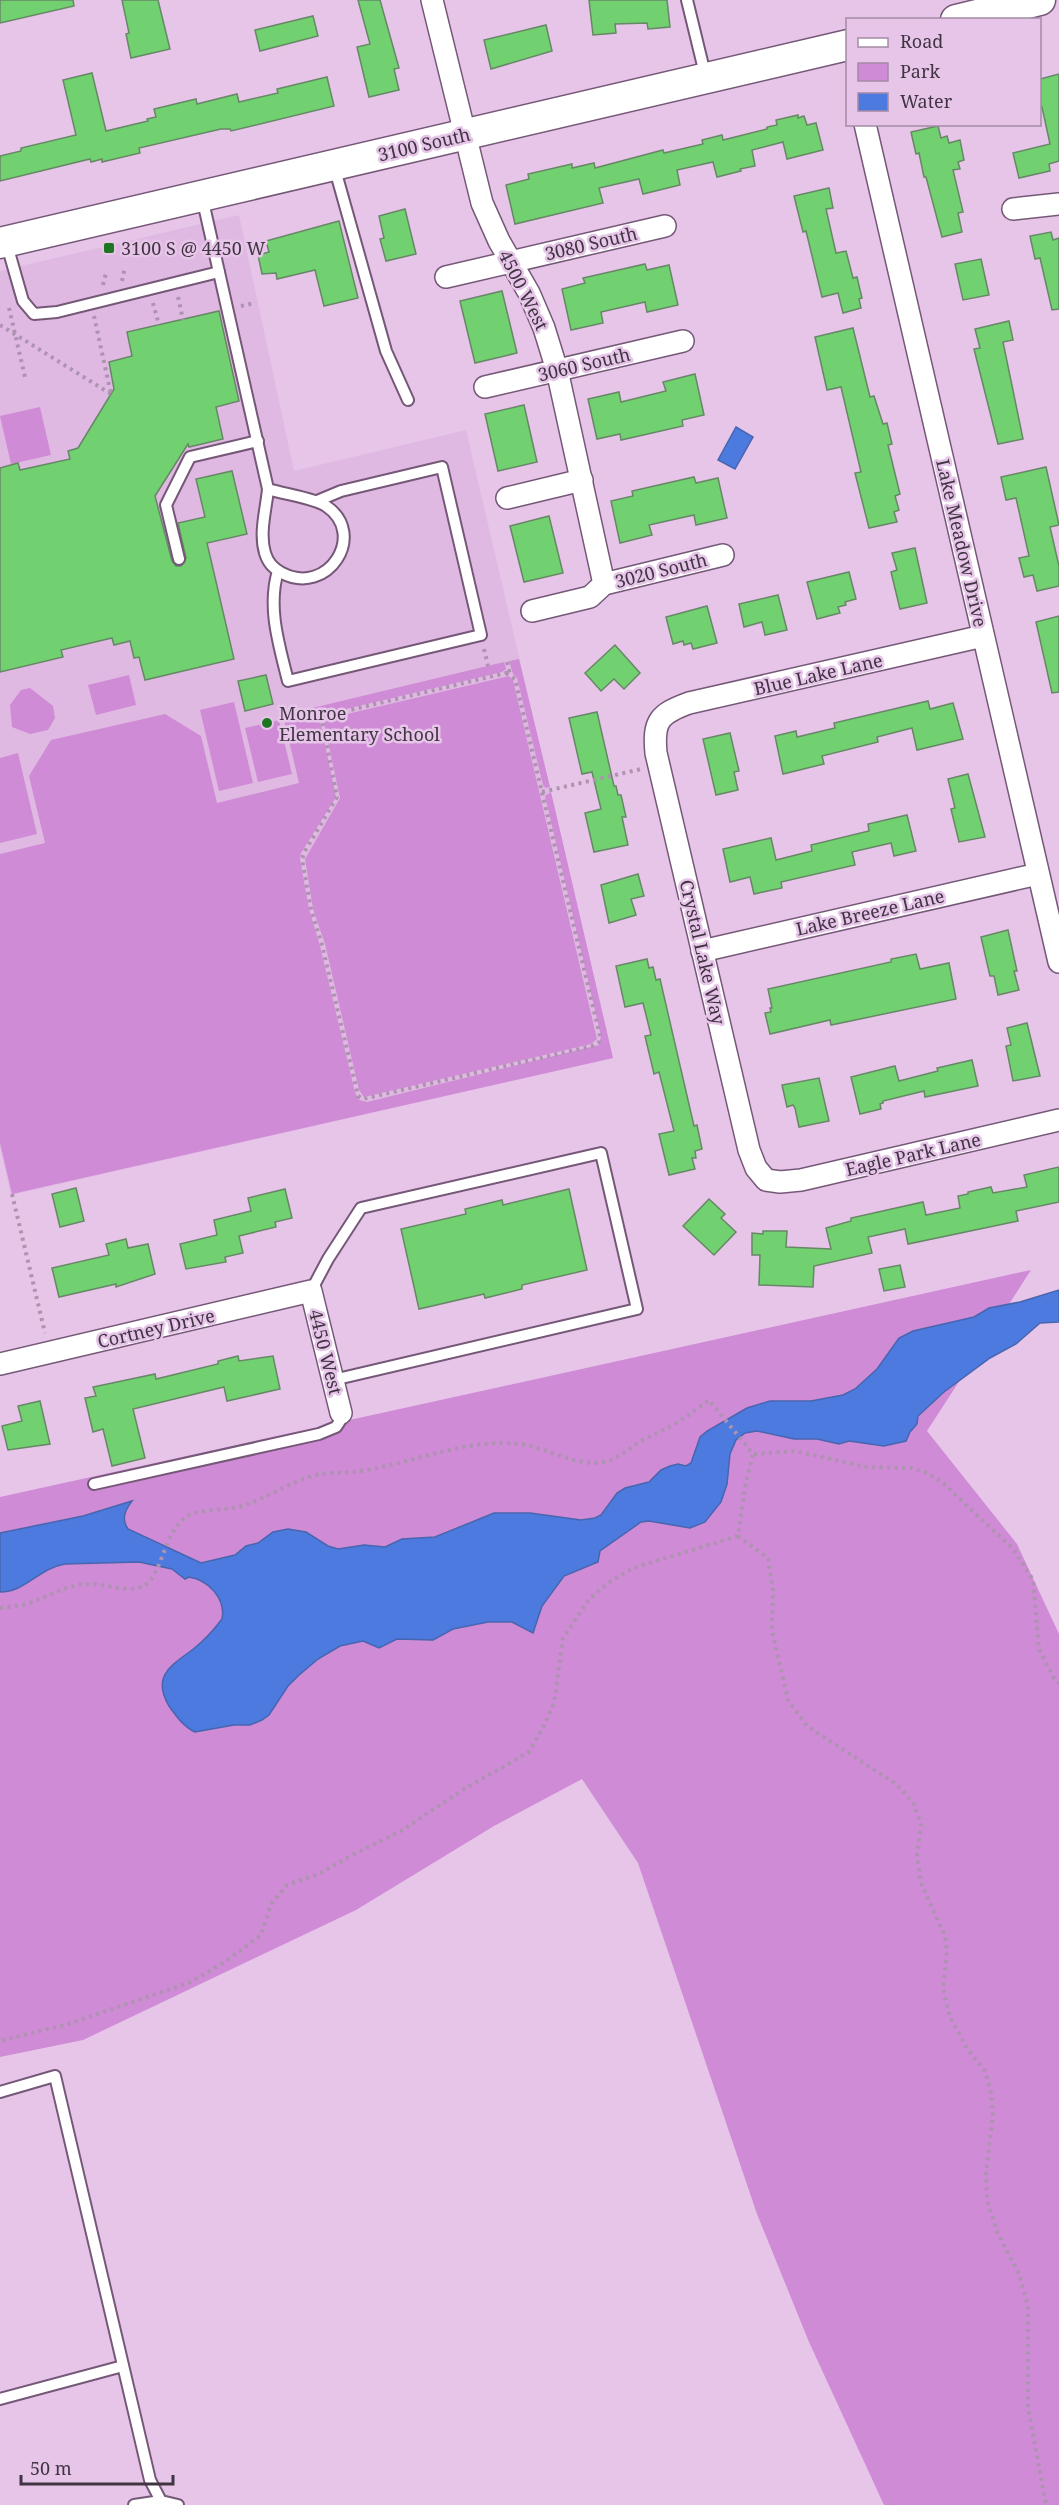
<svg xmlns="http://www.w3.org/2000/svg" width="1059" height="2505" font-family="'Noto Serif',serif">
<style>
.built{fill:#e0b9e3}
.green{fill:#cf8bd5}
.water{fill:#4c7ade;stroke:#4965af;stroke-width:1.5}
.building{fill:#71d170;stroke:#678766;stroke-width:1.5}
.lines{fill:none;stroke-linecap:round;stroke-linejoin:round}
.lane-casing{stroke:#755877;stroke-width:14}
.street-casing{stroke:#755877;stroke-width:24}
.secondary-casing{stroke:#755877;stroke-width:33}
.path{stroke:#ad93af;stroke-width:4;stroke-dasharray:3 4.5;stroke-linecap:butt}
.lane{stroke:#fff;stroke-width:10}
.street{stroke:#fff;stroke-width:21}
.secondary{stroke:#fff;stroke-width:30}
.poi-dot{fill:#1e7623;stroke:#e6c5e9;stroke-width:2}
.labels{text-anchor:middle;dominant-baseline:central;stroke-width:5;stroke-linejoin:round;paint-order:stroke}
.street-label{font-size:18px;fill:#413442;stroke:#e6c5e9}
.poi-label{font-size:18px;fill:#413442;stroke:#e6c5e9;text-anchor:start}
</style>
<rect width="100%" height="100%" fill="#e6c5e9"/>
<polygon class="built" points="239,215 294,471 466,430 613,1058 11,1195 0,1148 0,271"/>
<g class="green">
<polygon points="40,407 51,455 11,464 0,416"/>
<polygon points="519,659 550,787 546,788 543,785 517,678 513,674 509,661"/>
<polygon points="504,662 506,669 502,672 329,713 320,721 336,797 301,853 300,859 309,909 320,946 355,1092 359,1100 367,1102 599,1045 601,1036 545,796 551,792 613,1058 12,1194 0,1143 0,854 45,843 29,776 51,740 165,714 201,736 217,803 299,783 283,715"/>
<polygon points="129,675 136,705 96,715 88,685"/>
<polygon points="509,676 513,680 597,1039 591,1044 364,1097 359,1090 325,944 313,909 305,859 340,798 324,723 330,718"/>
<polygon points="30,688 53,706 55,718 48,730 30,734 12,727 10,705 21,690"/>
<polygon points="234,702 253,783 219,791 200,710"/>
<polygon points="279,720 292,774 258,782 245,728"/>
<polygon points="18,753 37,834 0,843 0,758"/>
<polygon points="1031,1270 927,1431 1017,1544 1059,1634 1059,2505 884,2505 809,2342 757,2214 638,1863 582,1779 494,1826 356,1910 83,2040 0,2057 0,1497"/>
</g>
<g class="water">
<polygon points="736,427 753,437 735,469 718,460"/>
<path d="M 1059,1290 L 1059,1322 L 1040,1323 L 1016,1344 L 990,1358 L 944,1392 L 918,1416 L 917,1424 L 910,1432 L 906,1441 L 884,1446 L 849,1441 L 839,1444 L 817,1439 L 794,1439 L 757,1431 L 745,1433 L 736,1440 L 730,1454 L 727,1484 L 721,1502 L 705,1522 L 690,1528 L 649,1521 L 641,1522 L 600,1551 L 598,1562 L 564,1576 L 542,1606 L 533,1633 L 512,1622 L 488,1622 L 453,1629 L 433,1640 L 397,1639 L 379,1648 L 363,1641 L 340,1646 L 318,1659 L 298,1676 L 288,1686 L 269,1715 L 262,1720 L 250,1725 L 234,1725 L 195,1732 C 184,1727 176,1716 169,1706 C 151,1676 172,1665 192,1650 C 204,1641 213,1631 222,1619 C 226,1598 208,1580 189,1577 L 185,1579 L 172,1569 L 139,1562 L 65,1564 C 39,1568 26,1592 0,1592 L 0,1533 L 83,1516 L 132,1501 C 125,1510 121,1519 128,1529 L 201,1563 L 235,1555 L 246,1546 L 258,1543 L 273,1532 L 288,1529 L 306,1532 L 328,1546 L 338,1549 L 364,1545 L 385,1547 L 402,1539 L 435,1537 L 494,1513 L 530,1513 L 581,1520 L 595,1518 L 601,1515 L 617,1493 L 625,1488 L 649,1482 L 661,1470 L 670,1466 L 678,1464 L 686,1466 L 691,1463 L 700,1437 L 707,1431 L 747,1408 L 770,1401 L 811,1401 L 843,1395 L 855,1389 L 877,1369 L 899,1338 L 913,1331 L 974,1317 L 989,1308 L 1020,1302 Z"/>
</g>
<g class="building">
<polygon points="0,0 73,0 74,6 0,23"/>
<polygon points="122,0 158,0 170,49 131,58 126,34 129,33"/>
<polygon points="358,0 380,0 399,68 394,69 399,90 369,97 357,47 370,44"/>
<polygon points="589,0 667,0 670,27 648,29 647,23 615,24 616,33 593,35"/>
<polygon points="313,16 318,36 260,51 255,30"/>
<polygon points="546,25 552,51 491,69 484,40"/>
<polygon points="92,73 106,131 148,121 147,119 156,117 154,109 196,99 197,104 237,94 239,102 278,93 277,89 327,77 334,106 231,131 230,129 221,129 139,148 140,153 102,162 102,159 91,162 90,159 0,181 0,156 21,151 21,148 76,135 63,80"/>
<polygon points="1059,74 1059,161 1049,164 1050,171 1019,178 1013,153 1050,144 1042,107 1040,108 1040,79"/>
<polygon points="798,115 798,118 804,116 807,125 816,123 823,150 787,159 783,142 752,150 755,166 740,169 741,171 717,177 713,162 677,170 680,185 643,194 639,179 599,188 603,203 515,224 506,185 529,179 528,174 572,164 572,168 594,163 595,168 663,150 664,153 703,144 702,140 722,135 723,140 767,129 767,127 777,125 776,120"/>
<polygon points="938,126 941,138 947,136 949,143 960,140 964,160 958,162 960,169 953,170 963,212 958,213 962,232 942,237 926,177 924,177 919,153 916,154 911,132"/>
<polygon points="829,188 833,208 826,209 836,253 846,251 853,278 857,277 862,298 859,299 861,308 843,313 838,293 822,297 806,231 803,232 794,196"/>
<polygon points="405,209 416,254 386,261 380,239 384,238 379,216"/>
<polygon points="339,221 358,298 324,306 315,270 277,279 276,273 262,274 258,255 269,252 266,241"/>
<polygon points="1051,232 1053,240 1059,238 1059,309 1052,310 1040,258 1035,259 1030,236"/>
<polygon points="981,259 989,295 963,300 955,264"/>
<polygon points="645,264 647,270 669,265 678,305 647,312 645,302 601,312 603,323 571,330 562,289 585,283 583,278"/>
<polygon points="502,291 517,353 475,363 460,301"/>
<polygon points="219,311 239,401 216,407 223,439 189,447 188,444 155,496 172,561 176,566 181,566 186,558 178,523 205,517 196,479 232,471 247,534 207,543 234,659 145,680 139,657 134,658 130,641 114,645 112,638 61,650 63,657 0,672 0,468 18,463 20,470 70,459 68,451 78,448 114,389 109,362 132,356 127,332"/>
<polygon points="1009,321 1013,340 1003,342 1023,439 998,444 974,349 980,348 975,329"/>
<polygon points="853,328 870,397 874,396 883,424 887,423 892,444 888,445 900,494 895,496 899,510 894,512 897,522 869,528 855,473 861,472 841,387 827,390 815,337"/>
<polygon points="695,374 704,415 682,420 683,426 621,440 620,434 597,439 588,399 619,392 621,402 666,391 663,382"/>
<polygon points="524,405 537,462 498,471 485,414"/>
<polygon points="1046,467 1059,525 1050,527 1059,566 1059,586 1037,591 1033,575 1024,577 1019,558 1029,556 1016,498 1006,500 1001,477"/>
<polygon points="694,477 696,483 718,478 727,518 696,525 694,515 649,525 652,535 620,543 611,501 633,496 632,491"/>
<polygon points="549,516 563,573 524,582 510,526"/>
<polygon points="915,548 927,603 900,609 891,572 897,570 892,553"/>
<polygon points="849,572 856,599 845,602 846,605 838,607 840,613 817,619 807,582"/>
<polygon points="778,595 787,630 765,635 762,622 744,627 739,604"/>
<polygon points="707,606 717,643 693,649 691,643 684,645 683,641 673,644 666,617"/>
<polygon points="1059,616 1059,692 1052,693 1036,622"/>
<polygon points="615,645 640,673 624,689 614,679 601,691 585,673"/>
<polygon points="266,675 273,704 245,711 238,681"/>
<polygon points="928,701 930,709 953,703 963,739 917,750 912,728 877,737 878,742 822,756 824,764 783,774 775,736 796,731 797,737 835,728 834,723"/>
<polygon points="597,712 614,786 616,786 618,795 621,795 626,817 622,817 628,845 594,852 585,813 601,809 592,772 582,774 569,718"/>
<polygon points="730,733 739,771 734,772 738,790 716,795 703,739"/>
<polygon points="968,774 985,837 959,842 951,809 955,808 948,779"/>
<polygon points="907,815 916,851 894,856 891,843 852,852 855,865 781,882 782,888 754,894 750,877 730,882 723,849 771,838 776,860 812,851 811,845 869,831 868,824"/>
<polygon points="638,874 644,896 631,899 636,915 609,923 601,885"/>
<polygon points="1008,930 1017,971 1014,971 1019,990 998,995 994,976 990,976 981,937"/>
<polygon points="916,954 920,969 949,963 956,999 831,1025 830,1020 770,1034 765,1013 771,1012 770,1008 772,1008 768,989 891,962 891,959"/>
<polygon points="647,959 649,968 653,967 656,980 660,979 694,1126 697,1125 702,1149 695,1151 696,1158 692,1158 695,1169 669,1175 659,1134 674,1131 659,1072 654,1074 645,1036 651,1035 643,1003 625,1007 616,966"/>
<polygon points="1027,1023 1040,1076 1013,1081 1006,1046 1011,1045 1007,1028"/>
<polygon points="972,1060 978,1086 925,1097 924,1091 883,1101 883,1103 880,1104 881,1109 860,1114 851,1077 895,1066 899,1081 938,1071 937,1068"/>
<polygon points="819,1078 829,1121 799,1127 795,1108 793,1105 787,1107 782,1085"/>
<polygon points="1059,1167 1059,1202 1016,1211 1018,1221 908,1244 905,1229 868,1237 872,1253 814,1266 813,1287 759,1285 760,1255 752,1255 752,1233 763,1234 763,1231 787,1231 786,1247 831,1249 826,1228 851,1221 851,1218 923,1202 926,1215 960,1208 958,1196 968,1194 968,1192 991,1187 993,1193 1027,1187 1024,1175"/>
<polygon points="76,1188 84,1221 60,1227 52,1194"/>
<polygon points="285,1189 292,1218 275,1222 276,1227 239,1236 243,1253 225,1257 226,1262 186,1269 180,1244 217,1235 214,1220 251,1211 248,1198"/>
<polygon points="569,1189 587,1270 522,1285 522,1289 485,1298 484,1294 419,1309 401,1229 466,1214 465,1209 502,1200 503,1205"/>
<polygon points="709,1199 725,1214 721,1218 736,1232 714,1255 683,1226"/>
<polygon points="126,1239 128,1248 148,1244 155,1274 116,1287 116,1284 59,1297 52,1268 109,1255 106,1244"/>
<polygon points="900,1265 905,1287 884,1291 879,1269"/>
<polygon points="238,1356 239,1361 273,1356 280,1389 227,1401 224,1387 133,1409 145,1458 112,1466 103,1429 93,1432 85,1398 96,1396 93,1387 155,1374 156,1379 218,1364 218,1361"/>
<polygon points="40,1401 50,1444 8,1450 2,1426 22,1421 18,1406"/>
</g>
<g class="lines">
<defs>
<g id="lane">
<polyline points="687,0 706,78"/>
<polyline points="334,166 386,351 408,400"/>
<path d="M 202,197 L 268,489 C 266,510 259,533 265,553 C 268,563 273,568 282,573 C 328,597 368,534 326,506 C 314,498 283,494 268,489"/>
<polyline points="7,245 23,301 34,314 57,312 219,272"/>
<polyline points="179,559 166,505 190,457 258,441"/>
<path d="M 278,571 C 267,607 279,645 288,681 L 481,635 L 442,467 L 341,491 L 317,501"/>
<polyline points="311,1291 328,1259 361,1208 601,1153 637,1309 333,1380"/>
<polyline points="94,1484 319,1434 336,1427 342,1418 341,1413"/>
<polyline points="0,2092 55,2076 150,2480 161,2501 178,2505"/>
<polyline points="0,2399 123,2366"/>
<polyline points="134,2505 161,2501"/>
</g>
<g id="street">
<polyline points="432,0 482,203 499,241 529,293 544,328 557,370 604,584"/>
<polyline points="865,124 1059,962"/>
<polyline points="1013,209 1059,204"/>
<polyline points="446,277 665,226"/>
<polyline points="485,387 683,341"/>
<polyline points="507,498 582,480"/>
<polyline points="532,611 590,597 604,584 723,555"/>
<path d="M 983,636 L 689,703 C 659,714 653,721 656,753 L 749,1150 L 756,1168 L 766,1180 L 780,1182 L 801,1180 L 1059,1120"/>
<polyline points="702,951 1038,874"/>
<polyline points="0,1364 311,1291 341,1413"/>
</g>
<g id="secondary">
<polyline points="956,20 1040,0"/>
<polyline points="0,243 848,45"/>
</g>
</defs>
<use href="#lane" class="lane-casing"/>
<use href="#street" class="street-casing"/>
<use href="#secondary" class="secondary-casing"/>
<g class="path">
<polyline points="122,281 125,267"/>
<polyline points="103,285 106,273"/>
<polyline points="178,297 183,320"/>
<polyline points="153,303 159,325"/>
<polyline points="241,306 255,303"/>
<polyline points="9,308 25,377"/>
<polyline points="94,316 111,394"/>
<polyline points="0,325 111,394"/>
<polyline points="484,649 488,666"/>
<polyline points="507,662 510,674"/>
<polygon points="506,673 515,679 600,1036 599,1042 592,1046 363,1099 358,1096 357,1091 322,945 311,909 302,859 305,851 337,797 322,721 329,715"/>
<polyline points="542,792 641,769"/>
<polyline points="12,1194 45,1333"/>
<polyline points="754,1454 795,1451 866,1467 911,1468 927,1473 942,1482 1014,1550 1033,1580 1039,1649 1055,1680 1059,1683"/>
<polyline points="738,1536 768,1558 773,1590 772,1631 788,1700 807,1726 896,1784 913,1802 921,1825 917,1855 921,1883 945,1936 947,1952 943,1988 950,2017 968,2050 985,2071 991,2093 993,2114 986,2173 987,2200 998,2234 1019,2274 1028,2306 1028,2407 1046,2505"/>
<path d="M 0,1608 C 9,1607 18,1606 27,1604 C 49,1596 67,1584 91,1584 C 107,1584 130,1594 145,1585 C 162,1575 163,1534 186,1517 C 197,1509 226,1510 239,1507 C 263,1500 283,1486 306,1478 C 322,1471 343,1474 360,1471 C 413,1463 467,1438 520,1444 C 548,1448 576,1467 604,1462 C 620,1458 629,1448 643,1440 C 655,1433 668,1429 679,1421 C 690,1415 699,1407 709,1400 L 753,1454 L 745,1487 L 738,1536 L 633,1568 L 611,1581 L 590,1598 L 563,1638 L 554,1703 L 544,1726 L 529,1752 L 464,1789 L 401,1831 L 350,1856 L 321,1873 L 287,1885 L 271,1904 L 261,1935 L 226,1961 L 191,1982 L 68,2024 L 0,2041"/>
</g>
<use href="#lane" class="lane"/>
<use href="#street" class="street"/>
<use href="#secondary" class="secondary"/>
</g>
<g class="poi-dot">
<rect x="103" y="242" width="12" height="12" rx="3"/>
<circle cx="267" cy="723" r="6"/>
</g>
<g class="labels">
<g class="street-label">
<text transform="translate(424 144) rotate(-13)">3100 South</text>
<text transform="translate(591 243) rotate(-13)">3080 South</text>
<text transform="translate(524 290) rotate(63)">4500 West</text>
<text transform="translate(584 364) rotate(-13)">3060 South</text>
<text transform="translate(962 543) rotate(77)">Lake Meadow Drive</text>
<text transform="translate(661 570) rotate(-14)">3020 South</text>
<text transform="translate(818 674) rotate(-13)">Blue Lake Lane</text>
<text transform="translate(870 912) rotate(-13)">Lake Breeze Lane</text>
<text transform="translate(703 952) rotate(77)">Crystal Lake Way</text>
<text transform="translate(913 1154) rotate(-13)">Eagle Park Lane</text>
<text transform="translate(156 1328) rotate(-13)">Cortney Drive</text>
<text transform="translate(326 1352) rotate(76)">4450 West</text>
</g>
<g class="poi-label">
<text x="121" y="248">3100 S @ 4450 W</text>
<text x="279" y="713">Monroe<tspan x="279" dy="21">Elementary School</tspan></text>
</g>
</g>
<rect x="846" y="18" width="195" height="108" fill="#e6c5e9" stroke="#a48ba6" stroke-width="1.5"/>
<rect x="858" y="38" width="30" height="9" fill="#ffffff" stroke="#a48ba6" stroke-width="1.5"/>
<text x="900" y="48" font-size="18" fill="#413442">Road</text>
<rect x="858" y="63" width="30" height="18" fill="#cf8bd5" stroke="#a48ba6" stroke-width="1.5"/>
<text x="900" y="78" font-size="18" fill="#413442">Park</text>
<rect x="858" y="93" width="30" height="18" fill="#4c7ade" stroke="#a48ba6" stroke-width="1.5"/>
<text x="900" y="108" font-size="18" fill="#413442">Water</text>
<path d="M21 2475v9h152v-9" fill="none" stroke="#413442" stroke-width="3"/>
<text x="30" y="2475" font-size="18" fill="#413442" stroke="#e6c5e9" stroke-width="4.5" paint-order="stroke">50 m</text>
</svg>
